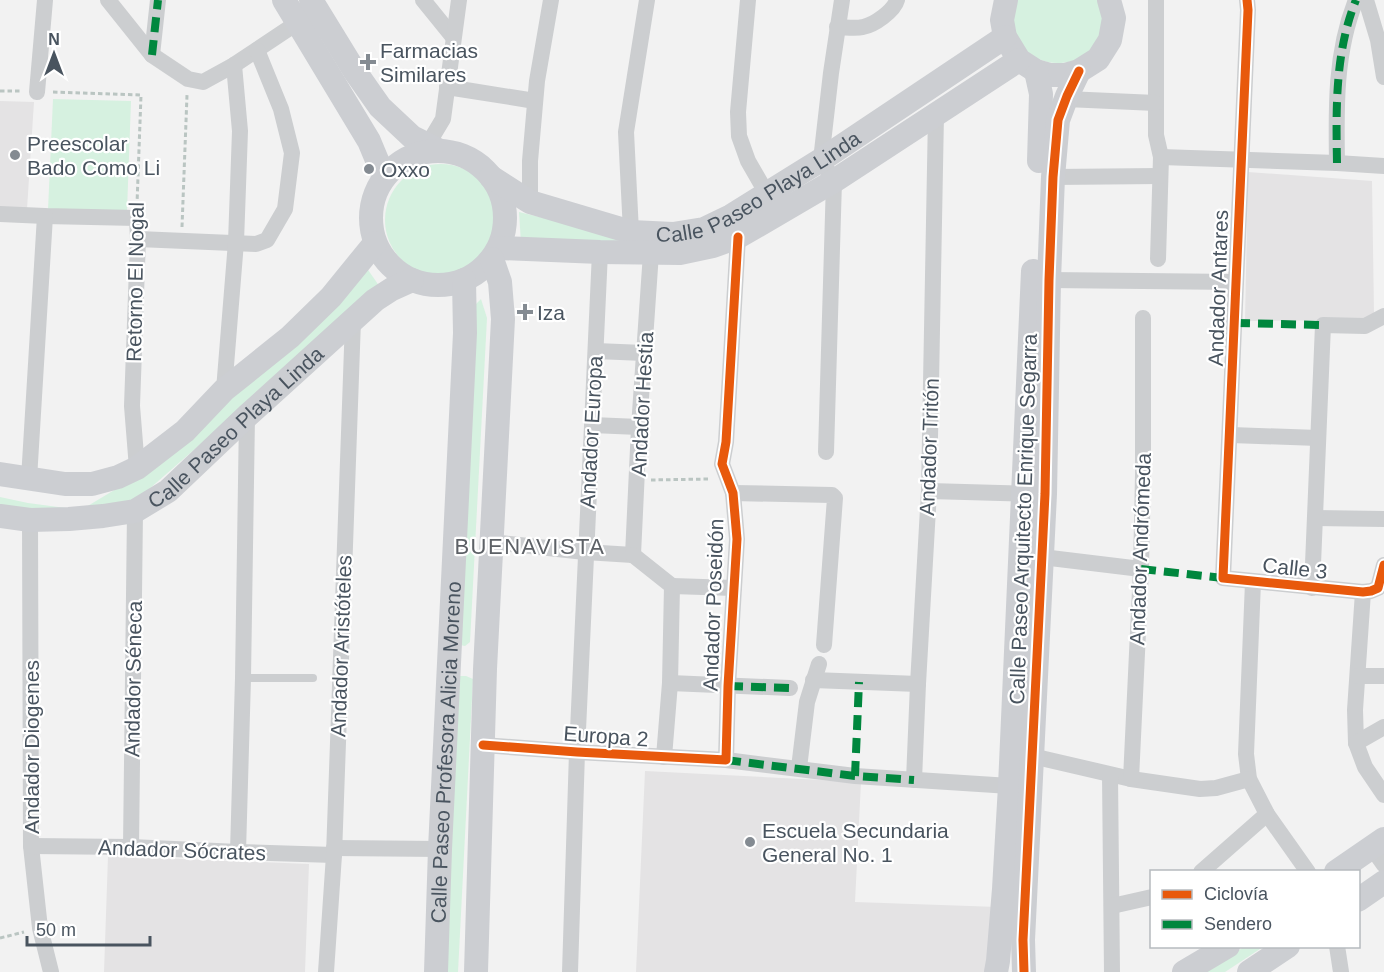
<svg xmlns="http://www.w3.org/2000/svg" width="1384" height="972" font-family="Helvetica,sans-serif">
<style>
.education{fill:#e4e3e4}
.green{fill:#d6f1e0}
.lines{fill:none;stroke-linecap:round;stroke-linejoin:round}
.path{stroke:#bac5c2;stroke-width:3;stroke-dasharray:4.5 3;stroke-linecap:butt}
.lane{stroke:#ccced0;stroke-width:8}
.street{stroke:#ccced0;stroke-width:16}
.secondary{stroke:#ccced2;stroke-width:24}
.quiet{stroke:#00873e;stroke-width:8;stroke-dasharray:15 8;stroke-linecap:butt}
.cycleway-casing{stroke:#fff;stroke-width:13}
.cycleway{stroke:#e8590c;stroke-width:9}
.poi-dot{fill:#848b92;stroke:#fff;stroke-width:2}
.labels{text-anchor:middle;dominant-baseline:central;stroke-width:4.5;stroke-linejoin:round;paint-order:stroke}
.poi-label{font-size:21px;fill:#49545f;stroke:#fff;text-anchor:start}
.street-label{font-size:21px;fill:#49545f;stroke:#fff}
.neighbourhood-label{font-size:22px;letter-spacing:1.5px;fill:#5d6166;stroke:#fff}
</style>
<rect width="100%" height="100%" fill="#f2f2f2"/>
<g class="education">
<polygon points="0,101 34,102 27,209 0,207"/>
<polygon points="1248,172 1372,181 1374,313 1363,320 1245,321"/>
<polygon points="645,771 861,782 855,902 998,907 990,972 636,972"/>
<polygon points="108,856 309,864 305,972 104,972"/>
</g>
<g class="green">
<path d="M 1017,0 L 1099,0 C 1102,11 1104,21 1101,32 C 1091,67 1042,74 1022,45 C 1017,39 1013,31 1013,23 C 1013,16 1016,7 1017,0 Z"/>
<polygon points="53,99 131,101 127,211 48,210"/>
<circle cx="441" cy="220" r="56"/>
<polygon points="519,212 630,239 730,238 521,243"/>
<polygon points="364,264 382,290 259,393 132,504 96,515 22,515 0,512 0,497 28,503 81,510 156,465 214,415 338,300"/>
<polygon points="481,299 487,318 470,642 465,646 460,645 470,310"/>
<polygon points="459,676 466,676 473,679 458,972 445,972"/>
<polygon points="1244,947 1263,947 1225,972 1204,972"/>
</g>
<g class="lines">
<g class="path">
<polyline points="0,91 22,91"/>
<polyline points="53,92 141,95 137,204"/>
<polyline points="182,227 187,95"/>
<polyline points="651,480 710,479"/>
<polyline points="0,938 24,932"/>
</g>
<polyline class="lane" points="243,678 313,678"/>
<g class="street">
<polyline points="108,0 152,55 188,79 203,82 234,65 306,17"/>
<polyline points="423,0 453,37"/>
<polyline points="748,0 738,112 739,136 748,161 767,194"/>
<polyline points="1156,0 1156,135 1161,157 1158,259"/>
<path d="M 1247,0 L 1248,10 C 1238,199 1233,389 1223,578 L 1363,592 L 1371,591 L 1378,588 L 1384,565"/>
<polyline points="1366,0 1378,40 1384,77"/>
<path d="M 837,27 C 845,27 855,29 863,27 C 874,25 894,11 897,0"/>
<polyline points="152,55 158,0"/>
<polyline points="447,87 535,101"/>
<polyline points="37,92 45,0"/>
<polyline points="1066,99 1156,103"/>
<polyline points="428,144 443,119 459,0"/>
<polyline points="1161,157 1337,163 1384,166"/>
<path d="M 1337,163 C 1336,108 1335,52 1356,0"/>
<polyline points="1053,177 1160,176"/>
<polyline points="530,202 530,161 537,81 551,0"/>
<polyline points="0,214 45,216 137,218 138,239 132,406 137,468"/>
<polyline points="631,232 626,132 647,0"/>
<polyline points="138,239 256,244 267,240 285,209 292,153 281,109 257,50"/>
<polyline points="1049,280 1236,282"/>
<polyline points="596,351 644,353"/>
<polyline points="224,390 236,242 240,131 234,65"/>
<polyline points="592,425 639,427"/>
<polyline points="1231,435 1318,438"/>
<polyline points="826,452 834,181 821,160 831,73 842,0"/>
<polyline points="29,479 45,216"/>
<polyline points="929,491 1033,494"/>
<polyline points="733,493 832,495 835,498 824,645"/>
<polyline points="1315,518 1384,519"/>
<polyline points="30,520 31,846 40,928 51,972"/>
<polyline points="492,542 585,552 633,555"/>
<polyline points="633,555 639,427 651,253"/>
<polyline points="633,555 672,586 670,683 664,757"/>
<polyline points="1042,557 1141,569"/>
<polyline points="1253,582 1246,754 1249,779 1267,814 1308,872"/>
<polyline points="672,586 734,588"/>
<polyline points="1312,588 1323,325 1365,326 1384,316"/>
<polyline points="1363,592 1355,710 1356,743 1365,767 1384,795"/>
<polyline points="1358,676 1384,676"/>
<polyline points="813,680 918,684"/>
<polyline points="670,683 790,688"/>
<polyline points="1356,743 1384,727"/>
<polyline points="483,745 577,752 726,760 855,776 1010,786"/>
<polyline points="1032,756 1131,779 1200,789 1216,788 1249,779"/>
<polyline points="726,760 728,686 737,539 733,493 722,464 726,442 738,237"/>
<polyline points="799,768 807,702 819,664"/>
<polyline points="1110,775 1112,972"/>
<polyline points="1131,779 1141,569 1143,475 1143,318"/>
<polyline points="914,780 918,684 929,491 936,114"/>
<polyline points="31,846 131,847 238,852 334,855"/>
<polyline points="131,847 135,511"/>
<polyline points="334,848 440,849"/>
<polyline points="1372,848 1384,865"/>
<polyline points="238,852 243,678 247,416"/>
<polyline points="1201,872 1267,814"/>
<polyline points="1112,906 1152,897"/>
<polyline points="1337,946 1341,972"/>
<polyline points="326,972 334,855 353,320"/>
<polyline points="570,972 577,752 600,252"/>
</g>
<g class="secondary">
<polyline points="284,0 369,141 384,177"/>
<polyline points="311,0 354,70 380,107 412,137 440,151"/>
<polyline points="1006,0 1002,20 1005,37 1019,60 1036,71 1050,75 1065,75 1079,71 1098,59 1110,40 1114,18 1109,0"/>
<polyline points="1036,71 1041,94 1039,161"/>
<circle cx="438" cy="218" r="67"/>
<path id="s1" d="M 491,177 L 530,202 L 631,232 L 673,234 L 704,229 L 731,216 L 821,160 L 1005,37"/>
<polyline points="499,248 600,252 680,253 713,246 738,237 834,181 1019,60"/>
<polyline points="0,474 65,484 92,484 118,477 137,468 185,431 224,390 290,337 331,297 375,243"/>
<path id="s2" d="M 0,516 L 30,520 L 69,519 L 103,516 L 135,511 L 168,491 L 247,416 L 375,300 L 392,289 L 412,280"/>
<polyline points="1336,872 1384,839"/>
<polyline points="1358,900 1384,882"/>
<path id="s3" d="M 436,972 L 440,849 L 465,333 L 464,280"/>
<polyline points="476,972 485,669 503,319 500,282 492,259"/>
<polyline points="996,972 998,961 1004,889 1010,786 1033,271"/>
<polyline points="1024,972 1023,940 1045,494 1049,280 1053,177 1058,120 1067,96 1079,71"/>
<polyline points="1184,972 1228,946"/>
<polyline points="1249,972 1288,946"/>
</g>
<g class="quiet">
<polyline points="152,55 158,0"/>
<path d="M 1337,163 C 1336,108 1335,52 1356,0"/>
<polyline points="1235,323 1323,325"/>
<polyline points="1141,569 1223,578"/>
<polyline points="728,686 790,688"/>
<polyline points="726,760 855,776 914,780"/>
<polyline points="855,776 859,682"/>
</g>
<defs>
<g id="cycleway">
<path d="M 1247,0 L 1248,10 C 1238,199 1233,389 1223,578 L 1363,592 L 1371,591 L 1378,588 L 1384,565"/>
<polyline points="483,745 577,752 726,760 728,686 737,539 733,493 722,464 726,442 738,237"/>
<polyline points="1024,972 1023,940 1045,494 1049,280 1053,177 1058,120 1067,96 1079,71"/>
</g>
</defs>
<use href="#cycleway" class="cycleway-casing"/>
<use href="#cycleway" class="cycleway"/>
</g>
<g class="poi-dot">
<path d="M365 53h6v6h6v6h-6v6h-6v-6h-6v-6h6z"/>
<circle cx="15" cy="155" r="6"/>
<circle cx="369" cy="169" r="6"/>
<path d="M522 303h6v6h6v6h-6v6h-6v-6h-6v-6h6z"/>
<circle cx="750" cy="842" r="6"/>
</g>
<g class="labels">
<g class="poi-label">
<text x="380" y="50">Farmacias<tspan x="380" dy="24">Similares</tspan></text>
<text x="27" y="143">Preescolar<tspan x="27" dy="24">Bado Como Li</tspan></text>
<text x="381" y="169">Oxxo</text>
<text x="537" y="312">Iza</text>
<text x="762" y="830">Escuela Secundaria<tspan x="762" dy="24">General No. 1</tspan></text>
</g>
<g class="street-label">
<text stroke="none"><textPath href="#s1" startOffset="291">Calle Paseo Playa Linda</textPath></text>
<text transform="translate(135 282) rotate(-89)">Retorno El Nogal</text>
<text transform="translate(1218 288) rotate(-88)">Andador Antares</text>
<text transform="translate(642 404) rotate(-87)">Andador Hestia</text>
<text stroke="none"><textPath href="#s2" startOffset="267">Calle Paseo Playa Linda</textPath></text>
<text transform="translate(591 432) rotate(-87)">Andador Europa</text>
<text transform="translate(929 447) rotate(-88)">Andador Tritón</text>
<text transform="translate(1023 519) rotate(-88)">Calle Paseo Arquitecto Enrique Segarra</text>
<text transform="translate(1140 549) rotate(-88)">Andador Andrómeda</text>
<text transform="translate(1295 568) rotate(6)">Calle 3</text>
<text transform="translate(713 605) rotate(-88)">Andador Poseidón</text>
<text transform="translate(341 646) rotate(-88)">Andador Aristóteles</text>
<text transform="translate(133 679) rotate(-89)">Andador Séneca</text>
<text transform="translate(606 736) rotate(4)">Europa 2</text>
<text transform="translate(31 747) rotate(-90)">Andador Diogenes</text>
<text stroke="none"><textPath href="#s3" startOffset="220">Calle Paseo Profesora Alicia Moreno</textPath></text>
<text transform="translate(182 850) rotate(2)">Andador Sócrates</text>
</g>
<g class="neighbourhood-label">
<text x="530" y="546">BUENAVISTA</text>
</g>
</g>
<rect x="1150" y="870" width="210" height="78" fill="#ffffff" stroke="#b6bbbf" stroke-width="1.5"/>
<rect x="1162" y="890" width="30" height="9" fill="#e8590c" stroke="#b6bbbf" stroke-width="1.5"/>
<text x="1204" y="900" font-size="18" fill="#49545f">Ciclovía</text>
<rect x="1162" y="920" width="30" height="9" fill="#00873e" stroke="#b6bbbf" stroke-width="1.5"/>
<text x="1204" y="930" font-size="18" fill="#49545f">Sendero</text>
<g transform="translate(54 54)" stroke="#ffffff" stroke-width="4.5" paint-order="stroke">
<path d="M0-4.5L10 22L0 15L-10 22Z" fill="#49545f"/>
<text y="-9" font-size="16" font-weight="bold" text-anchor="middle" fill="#49545f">N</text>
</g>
<path d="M27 936v9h123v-9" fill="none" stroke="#49545f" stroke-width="3"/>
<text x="36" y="936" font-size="18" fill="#49545f" stroke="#ffffff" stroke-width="4.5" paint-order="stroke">50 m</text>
</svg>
